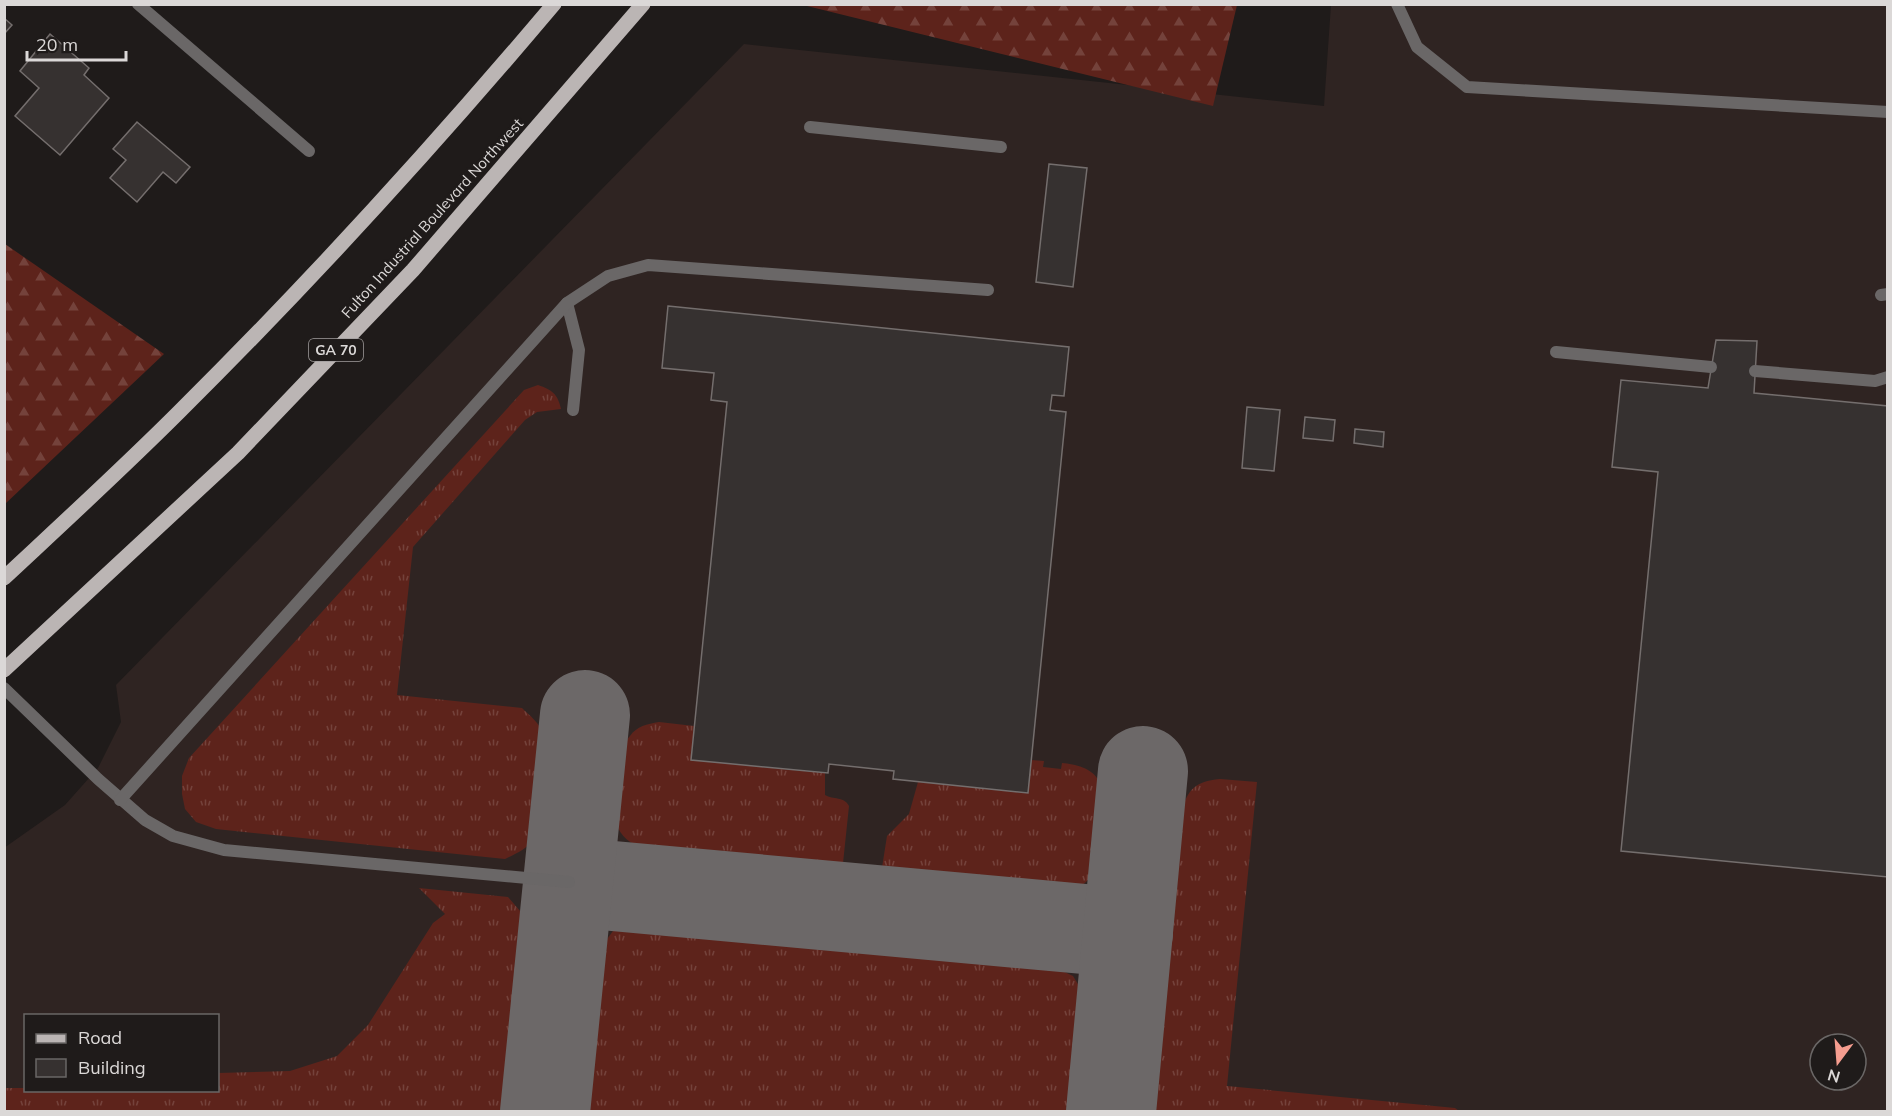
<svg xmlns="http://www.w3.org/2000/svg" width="1892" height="1116" font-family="Mulish,sans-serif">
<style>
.built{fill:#2f2422;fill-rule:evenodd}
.grass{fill:url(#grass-tufts)}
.forest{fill:url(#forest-firs)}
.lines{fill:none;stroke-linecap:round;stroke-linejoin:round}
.taxiway{stroke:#6c6868;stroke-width:90}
.building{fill:#363130;stroke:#746e6d;stroke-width:1.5}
.service{stroke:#6a6767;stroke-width:12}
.minor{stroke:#6a6767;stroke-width:12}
.primary{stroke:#bbb5b4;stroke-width:15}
.labels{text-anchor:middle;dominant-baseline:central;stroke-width:5;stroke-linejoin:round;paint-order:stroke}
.shield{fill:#1f1b1a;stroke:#a39f9e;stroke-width:1.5}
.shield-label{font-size:14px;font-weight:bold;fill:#dbd8d7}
.street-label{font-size:15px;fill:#dbd8d7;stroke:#1f1b1a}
</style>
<defs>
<pattern id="grass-tufts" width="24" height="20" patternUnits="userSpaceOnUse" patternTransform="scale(1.5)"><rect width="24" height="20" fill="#5d231b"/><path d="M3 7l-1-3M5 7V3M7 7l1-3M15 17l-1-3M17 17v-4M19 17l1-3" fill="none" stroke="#74423b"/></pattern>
<pattern id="forest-firs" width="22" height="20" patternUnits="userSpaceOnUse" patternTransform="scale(1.5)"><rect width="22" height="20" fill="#5d231b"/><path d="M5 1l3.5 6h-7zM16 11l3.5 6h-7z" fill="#74423b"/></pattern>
</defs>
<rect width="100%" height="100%" fill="#1f1b1a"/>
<path class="built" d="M 1331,5 L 1887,5 L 1887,1111 L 5,1111 L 4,848 L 65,805 L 98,768 L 121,722 L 116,685 L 744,44 L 1324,106 ZM 26,1016 L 218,1016 L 218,1090 L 26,1090 ZM 1820,1044 L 1856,1044 L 1856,1080 L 1820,1080 Z"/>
<g class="grass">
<path d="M 538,385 C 552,390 558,394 561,409 L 537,412 L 525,420 L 413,547 L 397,695 L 522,708 C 529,715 540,723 542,733 C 546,745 540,828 534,838 C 526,850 517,853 505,859 L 216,829 L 196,822 L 185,809 L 182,794 L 182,776 L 189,758 L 524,390 Z"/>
<path d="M 659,722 L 694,726 L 691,760 L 825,773 L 825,795 C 833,800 844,796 849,806 L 843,863 L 836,869 L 647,850 C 635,846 624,840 618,828 C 613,816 618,761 622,748 C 624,744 627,739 630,736 C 637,726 647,724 659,722 Z"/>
<path d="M 1031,760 L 1044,761 L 1043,767 L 1061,769 L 1062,763 C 1075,764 1092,768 1099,781 C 1106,795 1102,853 1096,869 C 1094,872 1091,877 1088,880 C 1080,889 1069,890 1058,891 L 881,874 L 887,836 L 909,814 L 918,782 L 1027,793 Z"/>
<path d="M 1220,779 L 1257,782 L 1227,1086 L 1455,1108 L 1459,1111 L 1150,1111 L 1180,812 C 1190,788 1194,782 1220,779 Z"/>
<polygon points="419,888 508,897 527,919 509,1111 5,1111 5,1088 25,1088 26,1090 218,1090 218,1073 290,1071 337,1056 368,1025 433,923 445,914"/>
<polygon points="636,925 1054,967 1073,976 1084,994 1073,1111 583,1111 599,950 613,931"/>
</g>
<g class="forest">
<polygon points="803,5 1237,5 1213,106"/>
<polygon points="5,244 164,354 5,504"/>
</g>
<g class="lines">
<g class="taxiway">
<polyline points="569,882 1128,933"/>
<polyline points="545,1112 585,715"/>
<polyline points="1111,1112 1143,771"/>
</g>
</g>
<g class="building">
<polygon points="4,18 12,25 4,34"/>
<polygon points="50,34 89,68 84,75 109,98 60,155 15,116 39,88 20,71"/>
<polygon points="137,122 190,167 176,183 163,172 137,202 110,178 126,160 113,149"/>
<polygon points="1049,164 1087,168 1073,287 1036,282"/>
<polygon points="668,306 1069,347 1064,396 1052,395 1050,410 1066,412 1028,793 893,779 894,771 829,764 828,773 691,760 727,402 711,400 714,373 662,368"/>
<polygon points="1716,340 1757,341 1754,393 1888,406 1888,877 1621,851 1658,472 1612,467 1621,380 1708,388"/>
<polygon points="1247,407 1280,410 1274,471 1242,468"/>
<polygon points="1305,417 1335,420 1333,441 1303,438"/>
<polygon points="1355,429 1384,432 1383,447 1354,443"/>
</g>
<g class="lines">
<g class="service">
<polyline points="1397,4 1417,47 1467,87 1888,112"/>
<polyline points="810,127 1001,147"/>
<polyline points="1881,295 1888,294"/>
<polyline points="567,303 579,350 573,410"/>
<polyline points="1556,352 1711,367"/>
<polyline points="1755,371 1875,381 1888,377"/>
<polyline points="4,688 98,779 145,820 173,836 224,850 569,882"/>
<polyline points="120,800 567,303 608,276 648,265 988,290"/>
</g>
<polyline class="minor" points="138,4 309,151"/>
<g class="primary">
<path d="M 4,578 C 63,523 122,469 179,412 C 310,282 435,145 554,4"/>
<polyline points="4,670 238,453 413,270 643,4"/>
</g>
</g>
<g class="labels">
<rect class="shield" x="309" y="339" width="54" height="22" rx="4.5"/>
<g class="shield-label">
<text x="336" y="350">GA 70</text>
</g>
<g class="street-label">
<text transform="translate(432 218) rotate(-48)">Fulton Industrial Boulevard Northwest</text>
</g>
</g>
<rect width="1892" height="1116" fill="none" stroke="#dbd8d7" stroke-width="12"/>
<rect x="24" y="1014" width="195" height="78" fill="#1f1b1a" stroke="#6a6766" stroke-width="1.5"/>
<rect x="36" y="1034" width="30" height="9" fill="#bbb5b4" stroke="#6a6766" stroke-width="1.5"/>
<text x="78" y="1044" font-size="18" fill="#dbd8d7">Road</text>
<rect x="36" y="1059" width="30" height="18" fill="#363130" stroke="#6a6766" stroke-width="1.5"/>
<text x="78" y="1074" font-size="18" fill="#dbd8d7">Building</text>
<g transform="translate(1838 1062) rotate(196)"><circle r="28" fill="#1f1b1a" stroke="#6a6766" stroke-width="1.5"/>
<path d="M0-4.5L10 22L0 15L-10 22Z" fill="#f59d8f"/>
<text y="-9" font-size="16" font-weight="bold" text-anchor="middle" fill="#dbd8d7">N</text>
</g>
<path d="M27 51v9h99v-9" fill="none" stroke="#dbd8d7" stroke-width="3"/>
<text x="36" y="51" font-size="18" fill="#dbd8d7" stroke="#1f1b1a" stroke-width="4.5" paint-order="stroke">20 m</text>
</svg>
